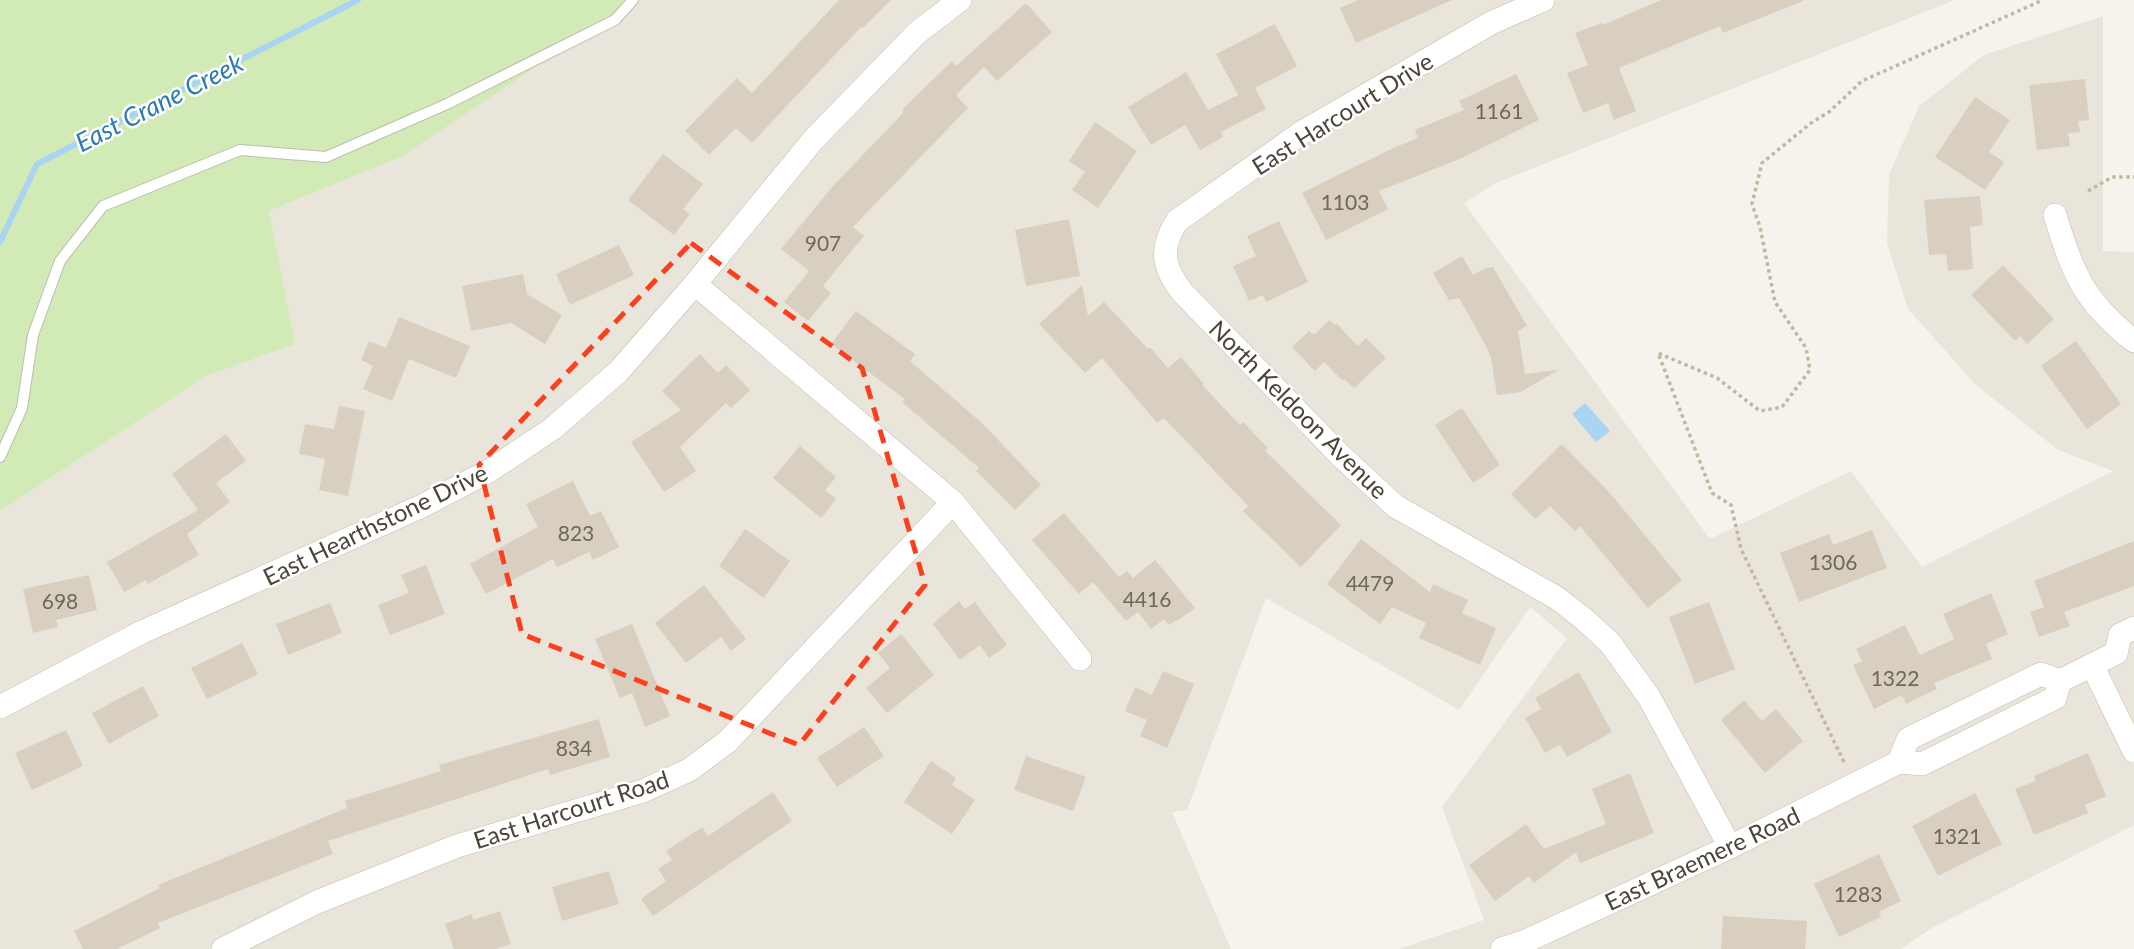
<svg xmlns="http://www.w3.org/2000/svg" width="2134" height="949" font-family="Lato,sans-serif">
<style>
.residential{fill:#eae5da}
.green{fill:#d2eab5}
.water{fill:#a9d4f2}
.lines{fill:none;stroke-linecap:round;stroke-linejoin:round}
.stream{stroke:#a9d4f2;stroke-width:6}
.building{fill:#d8cfc1}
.service-casing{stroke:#c2bbae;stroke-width:12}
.minor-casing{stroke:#c2bbae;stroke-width:24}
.path{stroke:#c4b79f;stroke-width:3.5;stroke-dasharray:3.5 3.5;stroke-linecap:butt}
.service{stroke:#fff;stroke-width:10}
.minor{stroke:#fff;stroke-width:23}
.marked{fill:none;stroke:#fc3f1d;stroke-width:5;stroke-dasharray:14 9;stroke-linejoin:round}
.labels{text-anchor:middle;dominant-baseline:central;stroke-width:5;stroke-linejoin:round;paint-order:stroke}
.number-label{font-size:21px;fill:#6e675b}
.street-label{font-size:24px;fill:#4b4439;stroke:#fff}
.water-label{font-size:26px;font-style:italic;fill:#2e7ab2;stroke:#fff}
</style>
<rect width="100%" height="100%" fill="#f6f3ec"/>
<polygon class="residential" points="636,0 1955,0 1496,183 1464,203 1710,539 1851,471 1922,567 2113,471 2058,450 1976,385 1908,309 1887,243 1889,175 1919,106 1984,55 2103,16 2103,251 2134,252 2134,825 1930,929 1901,949 1399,949 1484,920 1442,807 1567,638 1530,607 1459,710 1266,598 1187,810 1172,812 1231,949 0,949 0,511 208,375 294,344 269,211 403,156"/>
<polygon class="green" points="0,0 636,0 403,156 269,211 295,344 208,375 0,511"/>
<polygon class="water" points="1585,403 1610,431 1596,442 1572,414"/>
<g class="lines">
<polyline class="stream" points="0,242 37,164 358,0"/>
</g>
<g class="building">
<polygon points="839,0 891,0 863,28 861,27 752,143 736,128 709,155 685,131 737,78 752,93"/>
<polygon points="1358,0 1452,0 1356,43 1340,8"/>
<polygon points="1661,0 1803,0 1803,1 1723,33 1720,26 1619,68 1636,111 1614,120 1608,103 1583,113 1567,73 1588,65 1575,33 1602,23 1603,25"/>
<polygon points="1026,3 1052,32 997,81 984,67 956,95 968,108 853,227 864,236 823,286 831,293 808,321 784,302 809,271 781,249 833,186 904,112 902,110 952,61 956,66"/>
<polygon points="1275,24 1297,66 1255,88 1266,109 1221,132 1223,137 1200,150 1185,125 1151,145 1128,107 1186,72 1208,110 1238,95 1216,54"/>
<polygon points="1516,74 1539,120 1462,158 1379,191 1388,209 1326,240 1302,193 1393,148 1418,138 1415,130 1464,110 1459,101"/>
<polygon points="2085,79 2089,120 2078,121 2080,132 2068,133 2070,146 2037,150 2029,85"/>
<polygon points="1975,97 2010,120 1989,152 2004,162 1985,190 1935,157"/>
<polygon points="1095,122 1137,151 1098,208 1072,190 1085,172 1069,161"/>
<polygon points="663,154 703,184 683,209 690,214 674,235 628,200"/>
<polygon points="1980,196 1983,225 1970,227 1973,269 1948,271 1946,254 1929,255 1924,200"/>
<polygon points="1069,219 1080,276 1026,286 1015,230"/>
<polygon points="1279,221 1308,282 1266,302 1263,295 1249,301 1233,266 1256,256 1247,236"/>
<polygon points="619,245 634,275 570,305 556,274"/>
<polygon points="1462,256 1473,275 1485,268 1493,267 1527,326 1518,331 1525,374 1558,370 1521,392 1497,395 1491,358 1486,346 1459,298 1449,300 1433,273"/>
<polygon points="2003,265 2054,319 2027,344 2020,336 2015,341 1971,295"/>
<polygon points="523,274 527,294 562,315 545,344 511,323 471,331 462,286"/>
<polygon points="1082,285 1088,316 1104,302 1148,349 1150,347 1168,368 1181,357 1204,384 1202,385 1240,425 1243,422 1268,448 1265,451 1341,525 1301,567 1243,511 1248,506 1164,418 1157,423 1102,358 1085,373 1039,324"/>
<polygon points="856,311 915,354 910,361 982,423 1041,485 1015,510 976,471 979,468 902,402 905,399 831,344"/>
<polygon points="399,317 470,346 456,378 409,359 392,401 363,389 373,366 361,360 369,341 386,348"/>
<polygon points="1329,320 1335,325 1336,323 1358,346 1366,338 1386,358 1354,388 1344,379 1342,380 1324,362 1315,371 1292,347 1309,331 1314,335"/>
<polygon points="2076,341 2121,404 2087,429 2041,366"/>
<polygon points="700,354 718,373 726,365 750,390 731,408 726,403 680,447 696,471 664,492 631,442 681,410 662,391"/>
<polygon points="339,406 365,411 348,496 319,490 325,459 299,454 305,424 334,429"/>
<polygon points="1462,408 1500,465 1473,483 1435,425"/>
<polygon points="226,434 246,461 216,483 230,502 187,534 199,555 148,584 146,580 124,592 107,562 198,510 172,474"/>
<polygon points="1562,444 1609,492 1682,580 1648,608 1580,526 1575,531 1550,506 1535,519 1511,494"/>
<polygon points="800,446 836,477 825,490 836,499 821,518 773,478"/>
<polygon points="573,481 590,516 601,511 619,547 593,560 589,552 557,567 553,559 486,594 470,564 538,527 526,504"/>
<polygon points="1064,513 1119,577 1127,571 1133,578 1155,560 1195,608 1177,621 1176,620 1169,625 1164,619 1151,629 1138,612 1126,621 1093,582 1079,594 1032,540"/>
<polygon points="745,529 790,561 764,598 719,566"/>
<polygon points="1872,530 1887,568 1799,602 1780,553 1829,534 1833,545"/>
<polygon points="1361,539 1430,592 1433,584 1468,600 1462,613 1496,628 1480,665 1419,638 1426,623 1392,607 1380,624 1327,584"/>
<polygon points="2134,541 2134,586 2064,612 2070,626 2039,637 2030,612 2044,607 2034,581"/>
<polygon points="426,565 445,614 390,635 378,605 409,593 401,575"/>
<polygon points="89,575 97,610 56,620 58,627 33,633 23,589"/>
<polygon points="704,585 746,639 731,651 721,637 686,663 655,623"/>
<polygon points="1991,593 2008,634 1986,644 1992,659 1934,683 1937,689 1906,704 1902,695 1874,709 1853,665 1862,661 1856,649 1905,625 1920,655 1954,639 1943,614"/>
<polygon points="959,601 965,609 975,602 1007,645 989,658 980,645 960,660 933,624"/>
<polygon points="1709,602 1735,669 1695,684 1669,617"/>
<polygon points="330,603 342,633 288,655 276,624"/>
<polygon points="632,624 670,716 645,727 632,693 620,698 595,639"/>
<polygon points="901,634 934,675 887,713 866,688 890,668 878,653"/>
<polygon points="242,643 258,674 207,699 191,668"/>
<polygon points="1163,671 1194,684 1167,748 1140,736 1147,720 1125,711 1135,687 1152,695"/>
<polygon points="1579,672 1612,732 1567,757 1560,745 1545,753 1525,718 1541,709 1535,698"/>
<polygon points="143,686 159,716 109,744 92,713"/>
<polygon points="1744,700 1762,721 1776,709 1803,741 1765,773 1721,720"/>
<polygon points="599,719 610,757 550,775 548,769 328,841 333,854 158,923 160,928 117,949 83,949 74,931 160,888 158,885 347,808 345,801 441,771 439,765"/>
<polygon points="864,727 884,756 837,787 817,758"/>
<polygon points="66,730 83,766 32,790 15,753"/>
<polygon points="2088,753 2106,796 2085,805 2088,813 2034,835 2015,789 2036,781 2034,776"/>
<polygon points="1026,756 1086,777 1073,811 1014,790"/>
<polygon points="931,761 956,778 952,785 975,800 952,834 904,802"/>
<polygon points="1630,773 1654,833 1580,863 1576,852 1534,883 1529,876 1495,901 1469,865 1526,824 1544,849 1606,824 1592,789"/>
<polygon points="773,792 792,821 653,916 641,899 666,881 658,869 672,860 666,851 702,827 708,836"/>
<polygon points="1975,793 2002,844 1938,876 1912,826"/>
<polygon points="1879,854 1901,901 1879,912 1881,917 1839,937 1814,884"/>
<polygon points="609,871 619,904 562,921 552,887"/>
<polygon points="500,911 511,944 495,949 454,949 445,924 472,914 473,920"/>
<polygon points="1723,916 1807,921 1805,949 1721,949"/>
</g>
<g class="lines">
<defs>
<polyline id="service" points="0,457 22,408 33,335 60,261 103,206 240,150 326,157 447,104 615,20 633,0"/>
<g id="minor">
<path d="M 1543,0 L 1491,23 L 1301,133 L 1177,221 C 1159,249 1163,268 1183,293 L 1340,455 L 1395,506 L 1557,598 L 1585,620 L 1610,643 L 1649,697 L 1730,847"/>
<path d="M 2055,215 C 2073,274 2084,302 2134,341"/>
<polyline points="695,284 953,502 1080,659"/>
<polyline points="2116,653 2120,635 2134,628"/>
<polyline points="2092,665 2134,751"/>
<polyline points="0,707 140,633 422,506 489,471 552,429 618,372 695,284 814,139 918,32 960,0"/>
<polyline points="1899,762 1908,739 2041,674 2060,681"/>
<polyline points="223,949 317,902 457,846 643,791 689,770 727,742 953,502"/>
<polyline points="1502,949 1526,941 1730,847 1899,762 1922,764 2055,698 2060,681 2116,653"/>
</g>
</defs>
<use href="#service" class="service-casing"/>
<use href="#minor" class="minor-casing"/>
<g class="path">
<polyline points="2088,191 2112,177 2134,177"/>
<polyline points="1844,762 1741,549 1731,505 1712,493 1658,353 1717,378 1760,411 1782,407 1810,370 1806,348 1775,302 1760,227 1752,204 1762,163 1811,123 1829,112 1862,81 2043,0"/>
</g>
<use href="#service" class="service"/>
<use href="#minor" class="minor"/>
</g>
<path class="marked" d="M 691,243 L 862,368 L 925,585 L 799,745 L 522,634 L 479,465 Z"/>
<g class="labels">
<g class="number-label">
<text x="1499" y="110">1161</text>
<text x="1345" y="201">1103</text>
<text x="823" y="242">907</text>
<text x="576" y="532">823</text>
<text x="1833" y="561">1306</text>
<text x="1370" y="582">4479</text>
<text x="1147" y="598">4416</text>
<text x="60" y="600">698</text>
<text x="1895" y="677">1322</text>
<text x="574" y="747">834</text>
<text x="1957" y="835">1321</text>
<text x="1858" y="893">1283</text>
</g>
<g class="street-label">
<text transform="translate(1342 113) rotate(-32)">East Harcourt Drive</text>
<text transform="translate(1299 409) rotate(45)">North Keldoon Avenue</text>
<text transform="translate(375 524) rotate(-26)">East Hearthstone Drive</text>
<text transform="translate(571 809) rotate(-18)">East Harcourt Road</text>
<text transform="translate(1702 858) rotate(-25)">East Braemere Road</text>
</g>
<g class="water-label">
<text transform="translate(159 102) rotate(-27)">East Crane Creek</text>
</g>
</g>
</svg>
